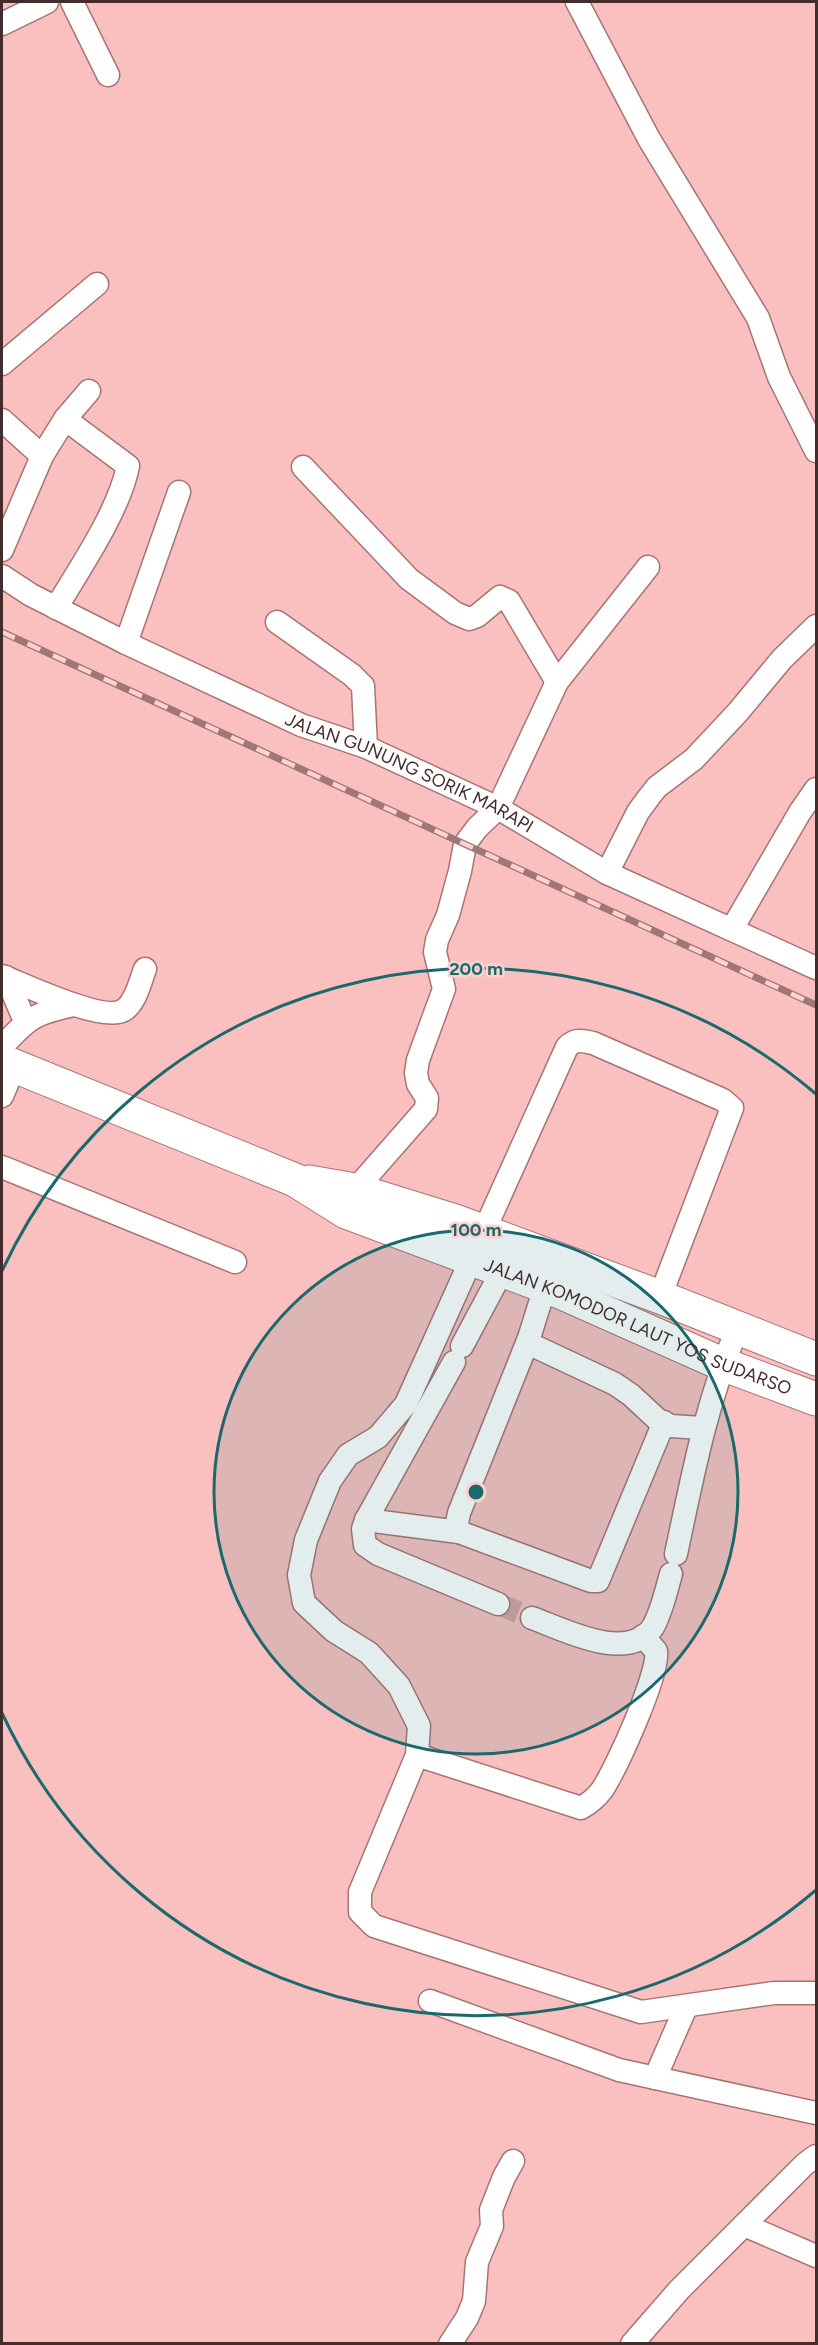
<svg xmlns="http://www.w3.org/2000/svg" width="818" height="2345" font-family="Figtree,sans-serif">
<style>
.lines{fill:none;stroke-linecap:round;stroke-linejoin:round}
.minor-tunnel{stroke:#d4a2a2;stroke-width:22;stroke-dasharray:22 11;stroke-linecap:butt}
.minor-casing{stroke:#a87473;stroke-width:25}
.highway-casing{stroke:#a87473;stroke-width:35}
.minor{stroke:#fff;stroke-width:22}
.highway{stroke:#fff;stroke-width:33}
.rail-casing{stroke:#9f7777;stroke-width:7}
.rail{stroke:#ffd1cf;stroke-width:4.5;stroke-dasharray:14;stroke-linecap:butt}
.ring{fill:none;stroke:#1b696d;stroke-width:3}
.labels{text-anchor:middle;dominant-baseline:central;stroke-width:5;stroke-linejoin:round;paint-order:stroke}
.street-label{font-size:18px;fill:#422c2c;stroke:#ffd1cf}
.centre{fill:#1b696d;stroke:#ffd1cf;stroke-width:3}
.ring-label{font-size:18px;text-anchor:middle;font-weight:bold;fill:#1b696d;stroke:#ffd1cf;stroke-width:5;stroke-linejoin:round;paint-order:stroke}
</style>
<rect width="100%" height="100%" fill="#f9c0bf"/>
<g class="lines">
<polyline class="minor-tunnel" points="498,1604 532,1618"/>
<defs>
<g id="minor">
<polyline points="72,2 108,75"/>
<polyline points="577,2 649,139 758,318 779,377 816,451"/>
<polyline points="2,24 47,2"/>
<polyline points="2,364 97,284"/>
<polyline points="2,420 42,456"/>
<polyline points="303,467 409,579 455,613 469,619 477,616 500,597 509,601 557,682"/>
<polyline points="2,550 42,456 65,419 89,391"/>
<path id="s1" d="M 2,576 L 31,595 L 126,643 L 301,725 L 366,747 L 498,808 L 607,873 L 816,968"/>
<path d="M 56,608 C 80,568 119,511 128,466 L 65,419"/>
<polyline points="277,622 352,675 363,686 366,747"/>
<polyline points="126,643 179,492"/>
<polyline points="607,873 638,812 649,797 657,787 694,759 738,712 782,659 816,626"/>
<polyline points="732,929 800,812 816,789"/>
<path d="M 2,976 C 25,985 104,1023 124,1010 C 136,1002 140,982 145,969"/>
<polyline points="6,977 25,1021"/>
<path d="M 2,1047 C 28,1018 35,1013 74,1005"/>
<polyline points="2,1096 15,1065"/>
<polyline points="2,1167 235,1262"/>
<polyline points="350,1202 355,1190 426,1109 427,1098 418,1084 416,1073 418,1060 444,989 435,952 437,940 448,915 460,871 465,844 477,828 498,808 557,682 648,567"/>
<polyline points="545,1287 529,1338 532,1345 615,1384 631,1395 658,1420 671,1426 702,1428"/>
<path d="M 660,1297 L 732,1108 L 723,1100 L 593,1043 C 582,1041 576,1038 567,1047 L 406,1404 L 378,1437 L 348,1455 L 330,1481 L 306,1540 L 299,1575 L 304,1603 L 334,1631 L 369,1653 L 399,1686 L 419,1726 L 417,1755 L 360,1892 L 360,1912 L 374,1926 L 641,2012 L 774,1993 L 816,1993"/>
<polyline points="529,1338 459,1513 457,1523 459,1532 591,1581 598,1581 664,1422"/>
<polyline points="462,1346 509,1258"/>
<polyline points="454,1362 366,1520 363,1529 365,1545 378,1554 498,1604"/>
<polyline points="366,1520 459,1532"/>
<path d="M 676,1554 C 693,1474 706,1403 738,1327"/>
<path d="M 532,1618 C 563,1629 628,1664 653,1627 C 662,1611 666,1591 671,1574"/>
<path d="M 417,1755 L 581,1808 C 590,1803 596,1798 602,1790 C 616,1769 660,1673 656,1651 L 643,1636"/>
<polyline points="430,2001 619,2070 816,2113"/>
<polyline points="655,2078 686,2007"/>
<polyline points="744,2225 816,2256"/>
<polyline points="450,2344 467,2318 474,2301 477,2262 492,2226 491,2210 504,2177 513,2161"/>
<polyline points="632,2344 679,2290 805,2164 816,2156"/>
</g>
<g id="highway">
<path id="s2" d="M 2,1061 L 295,1180 L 346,1212 L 560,1292 L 722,1364 L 816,1399"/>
<polyline points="309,1182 355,1190 455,1221 660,1297 816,1359"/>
</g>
</defs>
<use href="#minor" class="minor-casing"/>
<use href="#highway" class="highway-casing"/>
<use href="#minor" class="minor"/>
<use href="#highway" class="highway"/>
<defs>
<polyline id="rail" points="2,632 816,1005"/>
</defs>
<use href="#rail" class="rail-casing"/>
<use href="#rail" class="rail"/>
</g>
<circle cx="476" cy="1492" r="262" fill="#1b696d" fill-opacity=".12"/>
<g class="ring">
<circle cx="476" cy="1492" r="262"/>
<path d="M816 1890A523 523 0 0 1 2 1713M2 1271A523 523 0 0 1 816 1094"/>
</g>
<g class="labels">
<g class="street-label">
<text stroke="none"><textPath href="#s1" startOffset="453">JALAN GUNUNG SORIK MARAPI</textPath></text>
<text stroke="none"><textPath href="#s2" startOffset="690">JALAN KOMODOR LAUT YOS SUDARSO</textPath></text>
</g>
</g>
<circle cx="476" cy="1492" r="9" class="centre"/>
<g class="ring-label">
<text x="476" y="975">200 m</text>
<text x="476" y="1236">100 m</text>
</g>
<rect width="818" height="2345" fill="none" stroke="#422c2c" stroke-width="6"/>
</svg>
